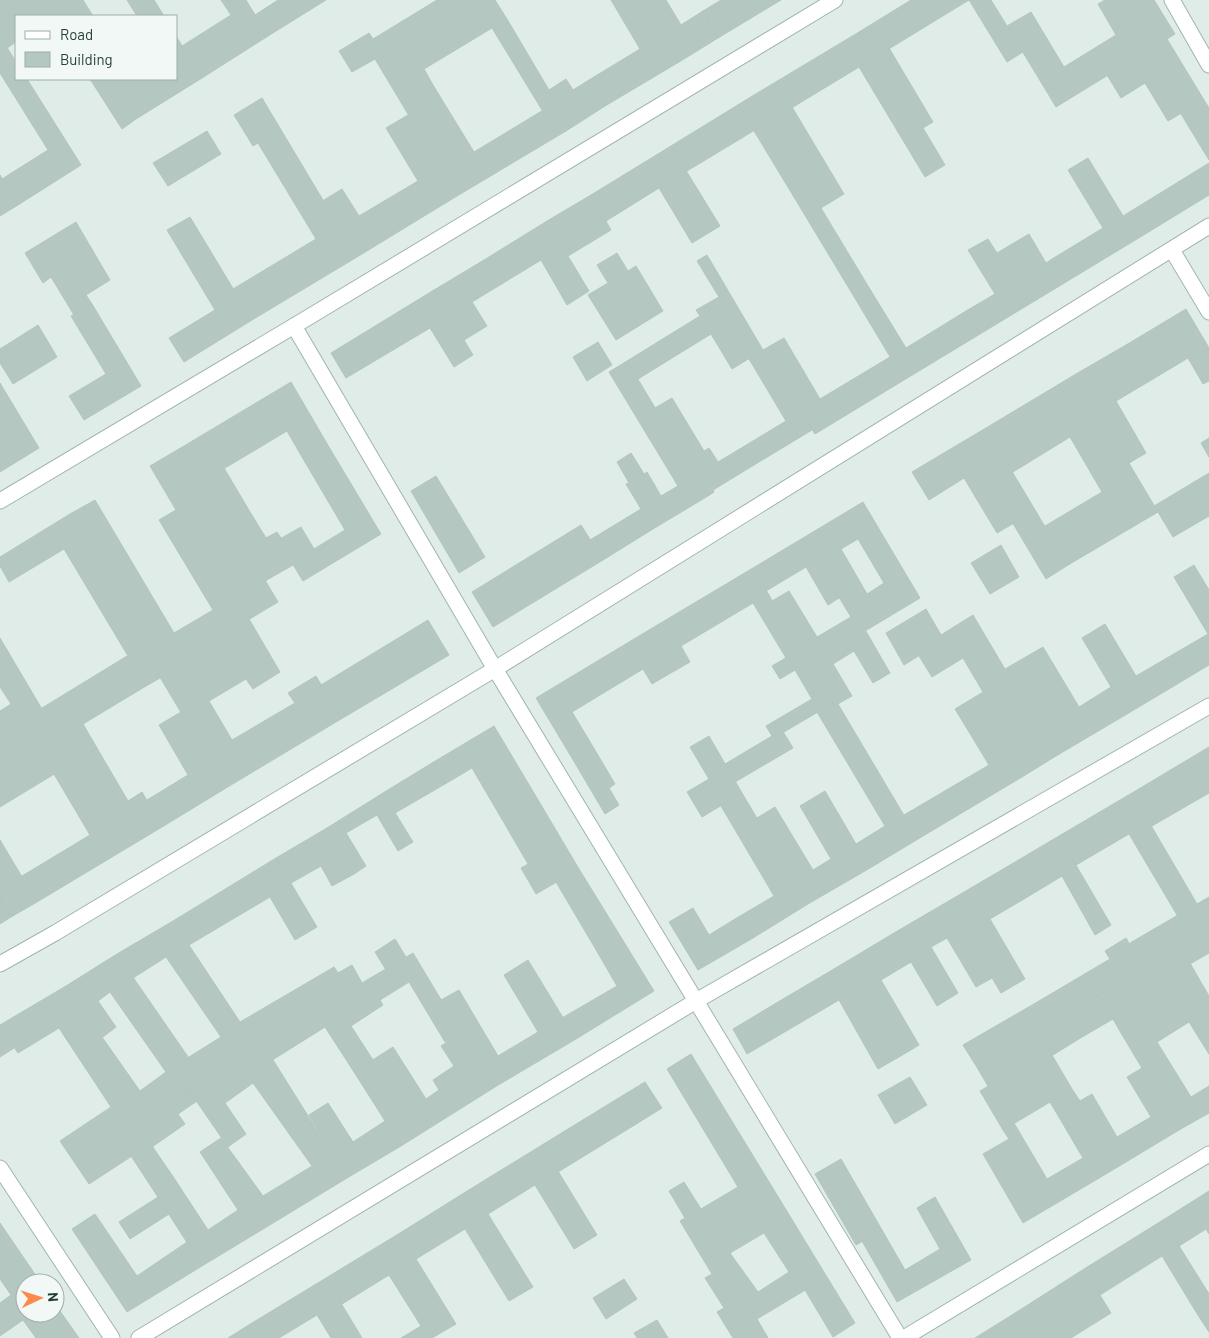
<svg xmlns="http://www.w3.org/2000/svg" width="1209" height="1338" font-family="Barlow,sans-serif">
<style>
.building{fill:#b5c7c1;stroke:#b2c6c0;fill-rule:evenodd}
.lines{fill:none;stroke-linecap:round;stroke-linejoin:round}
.minor-casing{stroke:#a2b4b0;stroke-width:17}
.minor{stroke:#fff;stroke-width:15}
</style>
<rect width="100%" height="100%" fill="#e0ece8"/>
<g class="building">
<polygon points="0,0 61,0 71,16 16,16 16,42 7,48 0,36"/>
<polygon points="61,0 83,0 93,16 71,16"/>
<polygon points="127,0 154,0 164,16 137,16"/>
<polygon points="221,0 246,0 268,36 202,78 182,46 231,15"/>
<polygon points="278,0 326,0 268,36 255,15"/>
<polygon points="437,0 495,0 507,19 424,69 433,85 402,104 375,59 352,72 339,51 369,33 373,39"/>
<polygon points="611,0 641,0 679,62 605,106 589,80 640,49"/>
<polygon points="641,0 666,0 681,25 703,11 718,38 679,62"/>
<polygon points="721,0 781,0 718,38 703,11"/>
<polygon points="911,0 969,0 874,58 859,32"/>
<polygon points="969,0 991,0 1023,52 1007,62"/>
<polygon points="1105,0 1154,0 1175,34 1056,107 1007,26 1031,12 1064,67 1116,35 1098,4"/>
<polygon points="507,19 549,90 566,79 573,90 589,80 605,106 566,131 550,106 542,110 492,28"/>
<polygon points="859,32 874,58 770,121 754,95"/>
<polygon points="0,36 16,62 16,79 27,79 81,165 18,205 2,179 48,150 0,73"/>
<polygon points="176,36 202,78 136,119 110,79 176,79"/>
<polygon points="1167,39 1204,100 1168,121 1145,83 1121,98 1107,75"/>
<polygon points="889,48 933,122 923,128 945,165 925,177 859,67"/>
<polygon points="90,79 110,79 136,119 122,129"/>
<polygon points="433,85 474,152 550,106 566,131 457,196 402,104"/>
<polygon points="754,95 770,121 687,171 671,146"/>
<polygon points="262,98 357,257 252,320 233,289 316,239 258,143 253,146 234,115"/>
<polygon points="1204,100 1209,108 1209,160 1181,114"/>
<polygon points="792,107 844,194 806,217 754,131"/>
<polygon points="408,115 457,196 357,257 324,200 342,189 359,216 418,181 386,128"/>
<polygon points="207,131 221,154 168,186 153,163"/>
<polygon points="671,146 720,226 692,243 659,188 606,221 591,195"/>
<polygon points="1088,158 1137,239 1066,282 1052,259 1103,228 1068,170"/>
<polygon points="1209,163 1209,195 1137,239 1123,216"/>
<polygon points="0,175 18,205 0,216"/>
<polygon points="591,195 611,230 568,256 547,221"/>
<polygon points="821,208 868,286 853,295 806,217"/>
<polygon points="190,217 252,320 184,362 169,338 215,310 167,230"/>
<polygon points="547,221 589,291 567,305 541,260 500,285 484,260"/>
<polygon points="76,222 110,280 86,295 92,304 74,315 51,277 43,283 25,253"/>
<polygon points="1029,234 1046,263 1052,259 1066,282 980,334 966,311 995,294 968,250 988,239 997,253"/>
<polygon points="617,253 628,271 636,266 663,311 616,340 588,295 608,283 597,265"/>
<polygon points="707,255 763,350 732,369 711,334 638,379 627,361 700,316 696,310 719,297 697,261"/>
<polygon points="484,260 500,285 472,302 487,326 464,340 434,290"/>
<polygon points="868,286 906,348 966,311 980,334 904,380 853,295"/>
<polygon points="434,290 473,355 454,367 430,328 346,378 331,353"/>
<polygon points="92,304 141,386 84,420 69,396 106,374 71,316"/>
<polygon points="1186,309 1209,348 1209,381 1203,384 1188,358 1148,382 1126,345"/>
<polygon points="38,325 57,357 13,384 0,363 0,349"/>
<polygon points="784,338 810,382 790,394 763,350"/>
<polygon points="598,342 612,365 587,381 573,357"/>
<polygon points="1126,345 1148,382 1116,401 1146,453 1129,463 1076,374"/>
<polygon points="763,350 812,430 754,465 743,447 786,421 749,359"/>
<polygon points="890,357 904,380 815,434 790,394 810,382 820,399"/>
<polygon points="627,361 708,496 653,529 626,484 629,483 617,462 631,453 644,474 647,472 661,496 678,486 609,372"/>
<polygon points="1076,374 1158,512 1068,565 1045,526 1102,492 1070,437 1013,472 986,428"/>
<polygon points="291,382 326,442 302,457 287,431 225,468 204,434"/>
<polygon points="0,383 39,448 0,472"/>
<polygon points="672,398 704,451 709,448 718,462 743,447 754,465 713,490 714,492 708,496 655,408"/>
<polygon points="986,428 1068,565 1046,579 964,441"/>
<polygon points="204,434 250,512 231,524 184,446"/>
<polygon points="1209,438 1209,457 1201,443"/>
<polygon points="964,441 1014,523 997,533 964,478 929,500 912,472"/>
<polygon points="326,442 381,534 303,581 278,540 301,527 314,549 345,530 302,457"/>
<polygon points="184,446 211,489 176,510 150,466"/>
<polygon points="1209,473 1209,481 1158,512 1154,506"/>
<polygon points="436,476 485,557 459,573 411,491"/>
<polygon points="1209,481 1209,516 1173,537 1158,512"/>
<polygon points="211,489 278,602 163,671 70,514 95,500 174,633 213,610 159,520"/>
<path d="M 863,502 L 920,598 L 865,631 L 856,614 L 851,617 L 803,538 ZM 858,539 L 884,583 L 867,594 L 841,549 Z"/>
<polygon points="641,509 653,529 603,560 590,540"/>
<polygon points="250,512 266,538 277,532 281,538 278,540 293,565 265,581 231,524"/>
<polygon points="70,514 163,671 158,674 160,678 146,686 64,549 9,582 0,566 0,557"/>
<polygon points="581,525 603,560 493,627 472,592"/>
<polygon points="803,538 839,598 828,605 806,567 766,591 753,568"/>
<polygon points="1001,545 1019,577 990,594 971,563"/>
<polygon points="1194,565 1209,590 1209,665 1127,714 1082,638 1105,624 1136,676 1208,634 1174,577"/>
<polygon points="753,568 801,649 786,658 753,603 681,646 690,662 669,674 644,633"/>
<polygon points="789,591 817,637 856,614 890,673 873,683 854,651 833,664 852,696 834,706 772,601"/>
<polygon points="926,609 944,640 904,665 886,633"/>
<polygon points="973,615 1009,676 983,692 963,658 932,677 919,656 944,640 941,635"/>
<polygon points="249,619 280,672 253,689 246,679 209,701 232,740 295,703 288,693 316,676 341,719 226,788 158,674"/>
<polygon points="428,620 449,655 341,719 321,685"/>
<polygon points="644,633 669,674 652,684 643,669 572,712 589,740 569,753 536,698"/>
<polygon points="0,638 46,716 0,744 0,711 11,704 0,687"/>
<polygon points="1043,647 1079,707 1111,687 1127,714 1056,756 1005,669"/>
<polygon points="801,649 833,703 784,732 782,730 772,736 766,726 812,699 795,670 780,679 772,666"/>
<polygon points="127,656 146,686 83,724 97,748 74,762 42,708"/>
<polygon points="1009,676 1056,756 1022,777 975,697"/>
<polygon points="975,697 1022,777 918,839 904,815 989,765 955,709"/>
<polygon points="833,703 834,706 838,704 918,839 870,868 856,844 885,826 817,712"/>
<polygon points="181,712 226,788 162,827 147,800 188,775 159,725"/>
<polygon points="46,716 74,762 0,807 0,744"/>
<polygon points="494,726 531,788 496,809 472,768 445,784 432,763"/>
<polygon points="782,730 793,748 735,782 725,764"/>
<polygon points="709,736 742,793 702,817 687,792 709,779 690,747"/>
<polygon points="589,740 615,784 609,788 619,805 605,814 569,753"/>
<polygon points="1209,747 1209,793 1152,826 1132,793"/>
<polygon points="97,748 128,801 142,792 162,827 37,902 22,876 90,835 54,774"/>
<polygon points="432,763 445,784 395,813 383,793"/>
<polygon points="531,788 579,869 536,894 521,868 528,864 496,809"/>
<polygon points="825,791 870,868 808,904 757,818 775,807 813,870 831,859 800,806"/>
<polygon points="383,793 413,842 398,851 377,815 346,833 366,866 354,874 327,828"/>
<polygon points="742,793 808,904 753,938 740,916 774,896 721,806"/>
<polygon points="1132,793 1197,904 1177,915 1129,834 1076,865 1059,836"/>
<polygon points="327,828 354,874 332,886 321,866 291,883 276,858"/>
<polygon points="1059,836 1111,925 1095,935 1062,876 1024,899 1005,868"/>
<polygon points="0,840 37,902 11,917 0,898"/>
<polygon points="276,858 317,927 295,940 270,897 189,945 173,921"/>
<polygon points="1005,868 1024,899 990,919 1025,979 1001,993 947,902"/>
<polygon points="579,869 619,934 595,948 556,882"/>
<polygon points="1209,897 1209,933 1145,971 1130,943"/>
<polygon points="0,898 11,917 0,924"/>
<polygon points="947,902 992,978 976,987 947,938 931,947 958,993 937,1006 894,933"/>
<polygon points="693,908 709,935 740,916 753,938 698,970 669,922"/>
<polygon points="173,921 240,1022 257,1050 190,1092 179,1077 195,1067 189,1057 221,1037 166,957 133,978 117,954"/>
<polygon points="894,933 911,962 881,980 919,1045 899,1057 844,963"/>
<polygon points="1209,933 1209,953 1190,964 1182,949"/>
<polygon points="619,934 654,991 576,1039 562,1018 617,986 595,948"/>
<polygon points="1126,938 1145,971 1053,1025 1039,1001 1110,959 1105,951"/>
<polygon points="395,939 406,957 386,970 375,952"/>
<polygon points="1182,949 1202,984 1121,1033 1101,998"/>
<polygon points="413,953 461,1033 445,1042 409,982 380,1000 367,980"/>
<polygon points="117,954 195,1067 179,1077 190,1092 156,1115 140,1091 166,1072 110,992 98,1001 116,1027 103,1037 66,986"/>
<polygon points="528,960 576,1039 495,1087 441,1000 459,990 498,1056 538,1032 504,975"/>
<polygon points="844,963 899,1057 878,1069 839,1000 788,1030 773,1005"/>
<polygon points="352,965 362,983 257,1050 240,1022 334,967 338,973"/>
<polygon points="367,980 383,1005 351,1026 373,1060 354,1072 325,1027 266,1064 257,1050"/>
<polygon points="1202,984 1209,996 1209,1054 1189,1022 1157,1042 1191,1097 1209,1086 1209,1113 1179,1130 1121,1033"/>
<polygon points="66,986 140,1091 156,1115 120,1139 132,1156 89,1184 60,1141 111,1107 59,1028 18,1053 0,1026 0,1025"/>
<polygon points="1101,998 1113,1019 1082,1037 1069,1016"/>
<polygon points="1039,1001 1053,1025 978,1069 963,1045"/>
<polygon points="773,1005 788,1030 747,1054 733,1029"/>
<polygon points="1069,1016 1082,1037 1053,1055 1049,1050 988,1086 978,1069"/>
<polygon points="0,1026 14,1048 0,1057"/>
<polygon points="461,1033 495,1087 401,1146 354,1072 393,1047 426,1099 439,1090 433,1080 454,1066 441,1046"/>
<polygon points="257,1050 266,1064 273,1060 347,1178 278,1220 263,1196 312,1166 253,1083 225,1103 246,1134 228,1147 190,1092"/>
<polygon points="1049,1050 1072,1089 1003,1130 980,1091"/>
<polygon points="691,1054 777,1195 695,1246 680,1221 685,1218 669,1191 684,1182 701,1209 738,1187 667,1069"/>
<polygon points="1142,1068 1179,1130 1111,1171 1073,1105 1092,1094 1117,1137 1151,1117 1127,1077"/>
<polygon points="910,1077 927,1105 895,1124 878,1095"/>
<polygon points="645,1082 662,1108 633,1126 617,1099"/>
<polygon points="1072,1089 1080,1101 1073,1105 1111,1171 1023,1223 983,1154 1009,1139 1003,1130 1014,1123 1047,1179 1083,1158 1050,1102"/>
<polygon points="190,1092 197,1101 178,1114 185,1124 152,1147 139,1127"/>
<polygon points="617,1099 633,1126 558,1172 542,1145"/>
<polygon points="328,1103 353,1142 385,1121 401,1146 347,1178 309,1115"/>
<polygon points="139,1127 174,1178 154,1191 120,1139"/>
<polygon points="221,1138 263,1196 278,1220 202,1266 154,1191 174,1178 208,1230 238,1210 200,1152"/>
<polygon points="542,1145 597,1235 574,1249 535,1185 488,1214 472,1188"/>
<polygon points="841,1159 882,1230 856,1245 815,1174"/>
<polygon points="472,1188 533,1287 509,1301 465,1229 416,1259 400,1233"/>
<polygon points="1209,1191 1209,1234 1206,1229 1179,1246 1163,1220"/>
<path d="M 777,1195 L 827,1277 L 757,1319 L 743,1297 L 724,1308 L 705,1278 L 712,1274 L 695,1246 ZM 764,1233 L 789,1272 L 758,1292 L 730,1253 Z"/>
<polygon points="158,1197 169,1214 130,1239 119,1222"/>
<polygon points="935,1197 971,1260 897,1302 862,1241 882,1230 905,1270 940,1249 917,1208"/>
<polygon points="95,1214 137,1276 187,1242 202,1266 127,1312 72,1229"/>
<polygon points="1163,1220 1209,1294 1209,1304 1196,1312 1162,1256 1100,1295 1084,1269"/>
<polygon points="0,1223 41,1283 25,1283 25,1313 33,1313 0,1336 0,1303 11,1295 0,1279"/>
<polygon points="400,1233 456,1324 432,1338 401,1338 421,1326 389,1275 342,1304 326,1278"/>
<polygon points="1084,1269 1111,1313 1071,1338 1027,1338 1012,1315"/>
<polygon points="827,1277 855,1323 833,1337 805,1290"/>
<polygon points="326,1278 362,1338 331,1338 317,1315 279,1338 262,1338 252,1323"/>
<polygon points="624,1279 637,1299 606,1319 593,1298"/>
<polygon points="743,1297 757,1319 768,1338 733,1338 717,1312"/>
<polygon points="55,1304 79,1338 36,1338 23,1320 33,1313 55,1313"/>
<polygon points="1209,1304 1209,1332 1196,1312"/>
<polygon points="1012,1315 1027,1338 975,1338"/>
<polygon points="657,1320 668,1338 637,1338 634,1333"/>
<polygon points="252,1323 262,1338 228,1338"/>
</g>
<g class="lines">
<defs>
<g id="minor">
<polyline points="1172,0 1209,65"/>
<polyline points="1172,250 1209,312"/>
<polyline points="294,326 495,669 900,1338"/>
<polyline points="0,501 294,326 835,0"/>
<polyline points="0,964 55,933 495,669 1209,226"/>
<polyline points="0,1168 112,1338"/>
<polyline points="139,1338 696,1001 1209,706"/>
<polyline points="904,1338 1209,1154"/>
</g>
</defs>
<use href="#minor" class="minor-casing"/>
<use href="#minor" class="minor"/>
</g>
<rect x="15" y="15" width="162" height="65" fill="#f1f8f5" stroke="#9daeaa"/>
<rect x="25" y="31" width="25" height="8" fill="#ffffff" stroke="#9daeaa"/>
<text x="60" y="40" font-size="15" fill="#1f3e39">Road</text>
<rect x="25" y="52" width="25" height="15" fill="#b5c7c1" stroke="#9daeaa"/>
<text x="60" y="65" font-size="15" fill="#1f3e39">Building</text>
<g transform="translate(40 1298) rotate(86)"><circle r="24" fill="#f1f8f5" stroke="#9daeaa"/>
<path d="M0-4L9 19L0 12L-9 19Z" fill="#fd894d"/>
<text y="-8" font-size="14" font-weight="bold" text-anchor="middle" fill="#1f3e39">N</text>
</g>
</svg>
